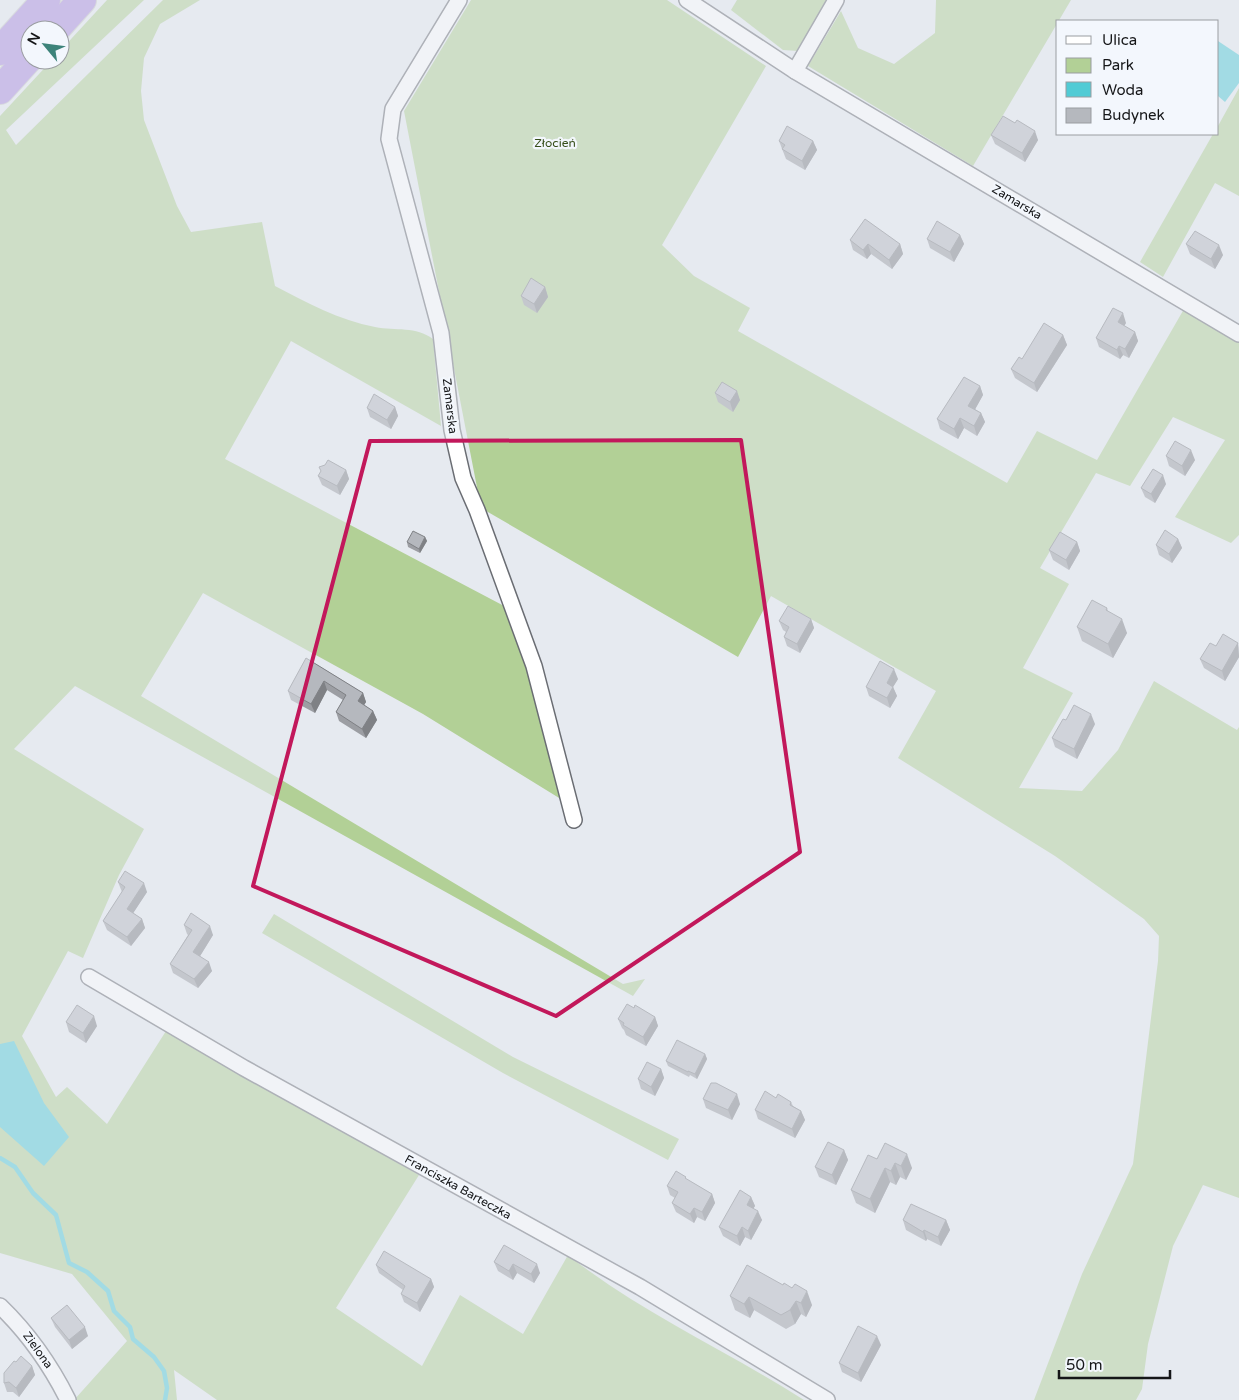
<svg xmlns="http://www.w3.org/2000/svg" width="1239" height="1400" font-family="'Varela Round',sans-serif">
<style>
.green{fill:#b2d096}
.water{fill:#51cbd5}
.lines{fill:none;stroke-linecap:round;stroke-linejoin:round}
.stream{stroke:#51cbd5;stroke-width:4.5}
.minor-casing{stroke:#6a6d73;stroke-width:18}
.motorway-casing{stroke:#c7c7c8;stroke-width:30}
.minor{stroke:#fff;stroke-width:15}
.motorway{stroke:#ac8ddd;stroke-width:28}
.wall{fill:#9c9ea3}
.shaded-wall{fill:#7f8185}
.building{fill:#b5b8be;stroke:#7f8185}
.marked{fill:none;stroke:#c2185b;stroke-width:4;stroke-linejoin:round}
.labels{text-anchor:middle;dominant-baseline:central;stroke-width:4.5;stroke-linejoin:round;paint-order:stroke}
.park-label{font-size:12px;fill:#364e1a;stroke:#f3f7fd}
.street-label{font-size:12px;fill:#151618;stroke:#f3f7fd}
</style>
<rect width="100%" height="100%" fill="#e6eaf0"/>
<g class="green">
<path d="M 107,0 L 144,0 L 6,130 L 16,145 L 163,0 L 200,0 L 160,24 L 144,58 L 141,91 L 144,120 L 177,206 L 191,232 L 262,222 L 275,286 C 307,303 339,320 375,327 C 396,331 416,326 433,339 L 441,426 L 291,341 L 225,459 L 506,607 L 529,664 L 564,801 L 423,714 L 203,593 L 141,696 L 623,984 L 645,979 L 633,996 L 75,686 L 14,749 L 144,829 L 119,875 L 83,958 L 68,951 L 22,1036 L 56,1097 L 67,1087 L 107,1124 L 166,1031 L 419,1175 L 336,1308 L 422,1366 L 460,1295 L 523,1334 L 568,1255 C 641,1313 726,1350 804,1400 L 217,1400 L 174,1370 L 177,1400 L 74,1400 L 127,1341 L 72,1274 L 0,1253 L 0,116 L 52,60 L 60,60 L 60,51 Z"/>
<polygon points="471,0 667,0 766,66 662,245 694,276 750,308 738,331 1007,483 1037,431 1097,460 1184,309 1239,341 1239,535 1231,543 1175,517 1225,440 1173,417 1130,486 1096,473 1040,568 1069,584 1023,668 1073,693 1019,788 1082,791 1118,750 1154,681 1237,730 1239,727 1239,1198 1203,1185 1173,1246 1148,1344 1142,1389 1136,1400 1034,1400 1082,1274 1133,1164 1158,961 1159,936 1144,919 1055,856 898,758 936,691 771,596 738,657 481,508 404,111"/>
<polygon points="737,0 826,0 798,51 783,50 731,10"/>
<polygon points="936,0 1071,0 973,166 808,66 841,11 858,48 894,64 935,33"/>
<polygon points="1239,88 1239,196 1215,183 1163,277 1140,262 1213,134 1218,134 1218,126"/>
<polygon points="274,914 513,1057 679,1139 668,1160 503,1073 262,933"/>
</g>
<g class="water">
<polygon points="1218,41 1239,55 1239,83 1225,102 1218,96"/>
<polygon points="14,1041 44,1103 69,1137 44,1166 0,1127 0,1044"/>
</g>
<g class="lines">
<polyline class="stream" points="0,1158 15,1167 33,1193 56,1215 69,1263 87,1272 108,1291 114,1311 130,1327 133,1339 154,1357 164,1371 167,1388 165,1400"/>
<defs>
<g id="minor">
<polyline points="459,0 393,109 389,139 441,333 452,430 463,478 477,510 534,666 574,820"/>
<polyline points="687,0 795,71 1239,334"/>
<polyline points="795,71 836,0"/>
<polyline points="89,977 244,1068 640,1287 827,1400"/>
<path d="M 0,1306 C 29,1334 50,1364 68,1400"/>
</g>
<g id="motorway">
<polyline points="55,30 82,0"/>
<polyline points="0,51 46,0"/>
<polyline points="0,90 30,57"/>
</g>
</defs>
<use href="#minor" class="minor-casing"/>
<use href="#motorway" class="motorway-casing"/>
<use href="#minor" class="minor"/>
<use href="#motorway" class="motorway"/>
</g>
<g class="wall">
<polygon points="1015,123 1038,140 1025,162 995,144 991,135"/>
<polygon points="779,141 813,141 817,150 805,170 786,159"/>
<polygon points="960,235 964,244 954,262 930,248 927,239"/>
<polygon points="850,240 900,244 903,254 892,269 871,254 867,259 853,250"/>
<polygon points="1186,244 1223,255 1215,269 1190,254"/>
<polygon points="545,287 548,297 537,313 524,305 521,296"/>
<polygon points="1126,323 1124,326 1135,332 1138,341 1129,358 1123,355 1120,359 1099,347 1096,338"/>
<polygon points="1063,335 1067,345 1037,392 1015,378 1011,369 1022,359"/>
<polygon points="980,386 983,395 975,409 981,413 985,422 977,436 964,428 958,439 940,429 937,419"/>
<polygon points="715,393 740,400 733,412 718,402"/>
<polygon points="395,407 398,416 391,429 370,417 367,408"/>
<polygon points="1166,456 1195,460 1185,476 1169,466"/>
<polygon points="346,470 349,479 340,495 322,485 318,476"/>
<polygon points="1166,484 1155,503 1145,497 1141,488"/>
<polygon points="425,537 427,541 420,553 408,547 407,542"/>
<polygon points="1178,539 1182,548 1172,563 1159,555 1156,545"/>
<polygon points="1077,542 1080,551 1069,570 1053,560 1049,550"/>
<polygon points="1107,608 1108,611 1127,633 1113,658 1082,641 1077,627"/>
<polygon points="811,619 814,628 800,653 787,646 784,637 786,632 783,630 779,621"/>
<polygon points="1238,643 1239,657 1225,681 1204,668 1200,659 1216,646"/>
<polygon points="306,658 363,693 366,702 364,705 373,711 377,720 366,738 339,721 336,712 343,700 327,690 315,713 291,700 288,691"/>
<polygon points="898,679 893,687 897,696 890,708 869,696 866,687"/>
<polygon points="1095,724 1077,759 1055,747 1052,738"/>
<polygon points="118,882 147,892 133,913 142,919 145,928 131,946 107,930 103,921 122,892"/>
<polygon points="184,925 213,935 200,956 212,971 198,988 173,973 170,964 188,935 187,934"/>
<polygon points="634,1008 655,1017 658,1026 646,1046 626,1035 624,1030 622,1028 618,1019"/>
<polygon points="66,1022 97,1026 86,1043 69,1032"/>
<polygon points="705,1054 707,1059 697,1079 690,1075 689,1077 668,1066 666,1061"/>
<polygon points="661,1069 664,1078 655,1096 641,1089 638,1079"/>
<polygon points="703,1099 740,1104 732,1120 706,1108"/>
<polygon points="791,1102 793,1106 801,1111 805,1120 795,1138 758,1119 755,1110"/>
<polygon points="885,1143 912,1168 906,1180 900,1177 896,1185 890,1182 875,1213 856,1203 851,1190 877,1159"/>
<polygon points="844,1150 848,1160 836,1185 819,1177 815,1167"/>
<polygon points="687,1180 712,1194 715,1203 705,1221 697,1217 694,1223 676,1212 672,1203 675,1198 670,1195 667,1186"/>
<polygon points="751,1197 755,1206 753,1208 762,1220 751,1240 745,1237 740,1246 723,1236 719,1227"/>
<polygon points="903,1220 946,1220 950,1230 941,1246 927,1239 926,1241 906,1230"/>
<polygon points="504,1245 540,1273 534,1283 517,1273 513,1280 498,1271 494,1262"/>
<polygon points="376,1265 431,1279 434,1287 420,1312 404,1302 401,1294 403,1290 379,1273"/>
<polygon points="747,1265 812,1305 806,1317 801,1314 795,1324 786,1329 754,1310 750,1318 735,1310 730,1296"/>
<polygon points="51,1318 88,1336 72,1349 55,1327"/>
<polygon points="881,1345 861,1382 842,1372 839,1363"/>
<polygon points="16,1362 32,1366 35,1375 19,1397 13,1392 7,1392 4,1383"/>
</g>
<g class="shaded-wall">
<polygon points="1035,131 1038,140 1025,162 1022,153"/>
<polygon points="813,141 817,150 805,170 802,161"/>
<polygon points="960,235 964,244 954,262 950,252"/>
<polygon points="868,244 871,254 867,259 863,250"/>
<polygon points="900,244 903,254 892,269 889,260"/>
<polygon points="1219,245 1223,255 1215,269 1211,259"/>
<polygon points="545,287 548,297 537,313 534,304"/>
<polygon points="1123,313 1126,323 1121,331 1118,322"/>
<polygon points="1135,332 1138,341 1129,358 1125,349"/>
<polygon points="1063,335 1067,345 1037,392 1034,383"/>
<polygon points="1119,346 1123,355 1120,359 1117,350"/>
<polygon points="980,386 983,395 972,415 968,406"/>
<polygon points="737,391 740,400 733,412 730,402"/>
<polygon points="395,407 398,416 391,429 387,420"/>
<polygon points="981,413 985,422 977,436 974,426"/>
<polygon points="960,418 964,428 958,439 954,429"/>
<polygon points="1191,450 1195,460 1185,476 1182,466"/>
<polygon points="346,470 349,479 340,495 337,486"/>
<polygon points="1163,475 1166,484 1155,503 1151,494"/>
<polygon points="425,537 427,541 420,553 419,549"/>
<polygon points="1178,539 1182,548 1172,563 1169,554"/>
<polygon points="1077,542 1080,551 1069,570 1066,560"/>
<polygon points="811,619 814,628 800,653 797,644"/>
<polygon points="1122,619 1127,633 1113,658 1108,644"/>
<polygon points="1238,643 1239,657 1225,681 1222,671"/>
<polygon points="894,669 898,679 893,687 897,696 890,708 887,698 887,683"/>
<polygon points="324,681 327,690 315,713 311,704"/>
<polygon points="363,693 366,702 361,710 358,701"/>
<polygon points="373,711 377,720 366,738 362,729"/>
<polygon points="1091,714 1095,724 1077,759 1074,749"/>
<polygon points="144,883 147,892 130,918 127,909"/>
<polygon points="142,919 145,928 131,946 127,937"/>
<polygon points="210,926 213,935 197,961 193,952"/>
<polygon points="209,962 212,971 198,988 194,979"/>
<polygon points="94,1016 97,1026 86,1043 83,1033"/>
<polygon points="655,1017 658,1026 646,1046 643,1037"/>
<polygon points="705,1054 707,1059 697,1079 695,1074"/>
<polygon points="661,1069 664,1078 655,1096 651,1087"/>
<polygon points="737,1094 740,1104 732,1120 728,1110"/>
<polygon points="801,1111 805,1120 795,1138 792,1129"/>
<polygon points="844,1150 848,1160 836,1185 832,1175"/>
<polygon points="907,1154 912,1168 906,1180 901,1166"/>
<polygon points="895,1163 900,1177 896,1185 891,1171"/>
<polygon points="885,1168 890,1182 875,1213 870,1199"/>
<polygon points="712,1194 715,1203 705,1221 702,1212"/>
<polygon points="751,1197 755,1206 750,1214 747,1205"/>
<polygon points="694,1208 697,1217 694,1223 690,1214"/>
<polygon points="758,1211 762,1220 751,1240 748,1231"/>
<polygon points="946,1220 950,1230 941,1246 938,1237"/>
<polygon points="742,1227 745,1237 740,1246 737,1236"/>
<polygon points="924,1230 927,1239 926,1241 923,1232"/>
<polygon points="513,1264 517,1273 513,1280 509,1271"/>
<polygon points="537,1264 540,1273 534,1283 531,1274"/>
<polygon points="431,1279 434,1287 420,1312 417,1303"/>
<polygon points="807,1291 812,1305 806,1317 801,1303"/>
<polygon points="749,1297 754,1310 750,1318 744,1304"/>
<polygon points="796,1301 801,1314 795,1324 790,1310"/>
<polygon points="85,1327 88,1336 72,1349 69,1340"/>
<polygon points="877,1336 881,1345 861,1382 858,1373"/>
<polygon points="32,1366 35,1375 19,1397 16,1388"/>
</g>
<g class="building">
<polygon points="1003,116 1015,123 1017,120 1035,131 1022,153 991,135"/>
<polygon points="787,126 813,141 802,161 782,149 785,145 779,141"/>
<polygon points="865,219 900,244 889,260 868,244 863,250 850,240"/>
<polygon points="937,221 960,235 950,252 927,239"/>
<polygon points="1195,231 1219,245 1211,259 1186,244"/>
<polygon points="531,278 545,287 534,304 521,296"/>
<polygon points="1113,308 1123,313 1118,322 1135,332 1125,349 1119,346 1117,350 1096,338"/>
<polygon points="1044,323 1063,335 1034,383 1011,369 1019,357 1022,359"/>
<polygon points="964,377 980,386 968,406 981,413 974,426 960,418 954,429 937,419"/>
<polygon points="722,382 737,391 730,402 715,393"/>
<polygon points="374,394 395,407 387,420 367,408"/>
<polygon points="1175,441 1191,450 1182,466 1166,456"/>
<polygon points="328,460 346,470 337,486 318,476 321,471 319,467 325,465"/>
<polygon points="1153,469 1163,475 1151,494 1141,488"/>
<polygon points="1165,530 1178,539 1169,554 1156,545"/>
<polygon points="413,531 425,537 419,549 407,542"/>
<polygon points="1060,532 1077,542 1066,560 1049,550"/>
<polygon points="1092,600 1107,608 1106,610 1122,619 1108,644 1077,627"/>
<polygon points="788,606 811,619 797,644 784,637 789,627 779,621"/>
<polygon points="1223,634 1238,643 1222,671 1200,659 1210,643 1216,646"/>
<polygon points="306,658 363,693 358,701 373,711 362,729 336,712 346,695 324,681 311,704 288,691"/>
<polygon points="880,661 894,669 887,683 893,687 887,698 866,687"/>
<polygon points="1074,705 1091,714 1074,749 1052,738 1063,719 1066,720"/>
<polygon points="125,871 144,883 127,909 142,919 127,937 103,921 125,887 118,882"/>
<polygon points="191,913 210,926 193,952 209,962 194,979 170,964 192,930 184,925"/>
<polygon points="627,1004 634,1008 635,1005 655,1017 643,1037 623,1025 624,1023 618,1019"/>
<polygon points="77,1005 94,1016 83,1033 66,1022"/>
<polygon points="677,1040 705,1054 695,1074 688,1071 688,1072 666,1061"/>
<polygon points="647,1062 661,1069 651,1087 638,1079"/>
<polygon points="711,1083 716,1083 737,1094 728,1110 703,1099"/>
<polygon points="765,1091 776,1098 778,1094 791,1102 790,1105 801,1111 792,1129 755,1110"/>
<polygon points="828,1142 844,1150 832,1175 815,1167"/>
<polygon points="885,1143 907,1154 901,1166 895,1163 891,1171 885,1168 870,1199 851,1190 868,1155 877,1159"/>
<polygon points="676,1171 686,1177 685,1178 712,1194 702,1212 694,1208 690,1214 672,1203 678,1192 667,1186"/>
<polygon points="740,1190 751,1197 747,1205 758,1211 748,1231 742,1227 737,1236 719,1227"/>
<polygon points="911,1204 946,1220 938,1237 924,1230 923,1232 903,1220"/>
<polygon points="504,1245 537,1264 531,1274 513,1264 509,1271 494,1262"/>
<polygon points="384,1251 431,1279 417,1303 401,1294 405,1286 376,1265"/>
<polygon points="747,1265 783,1285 784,1283 792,1288 795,1284 807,1291 801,1303 796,1301 790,1310 781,1315 749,1297 744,1304 730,1296"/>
<polygon points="67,1305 85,1327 69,1340 51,1318"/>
<polygon points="858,1326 877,1336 858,1373 839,1363"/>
<polygon points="21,1356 32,1366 16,1388 9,1382 4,1383 4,1373 14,1361 16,1362"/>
</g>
<path d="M0 0H1239V1400H0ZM 741,440 L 800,852 L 556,1016 L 253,886 L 370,441 Z" fill="#e6eaf0" fill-opacity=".55" fill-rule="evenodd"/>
<path class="marked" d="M 741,440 L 800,852 L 556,1016 L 253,886 L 370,441 Z"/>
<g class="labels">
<g class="park-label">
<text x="555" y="143">Złocień</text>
</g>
<g class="street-label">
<text transform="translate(1017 202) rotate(31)">Zamarska</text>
<text transform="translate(450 406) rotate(83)">Zamarska</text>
<text transform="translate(458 1187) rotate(29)">Franciszka Barteczka</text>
<text transform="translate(38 1350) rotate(54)">Zielona</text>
</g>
</g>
<rect x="1056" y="20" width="162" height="115" fill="#f3f7fd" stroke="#9a9da1"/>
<rect x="1066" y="36" width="25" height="8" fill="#ffffff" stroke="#9a9da1"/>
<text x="1102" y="45" font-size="15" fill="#151618">Ulica</text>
<rect x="1066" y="58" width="25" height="15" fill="#b2d096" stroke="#9a9da1"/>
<text x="1102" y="70" font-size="15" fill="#151618">Park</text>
<rect x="1066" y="82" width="25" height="15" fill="#51cbd5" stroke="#9a9da1"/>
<text x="1102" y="95" font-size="15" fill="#151618">Woda</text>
<rect x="1066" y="108" width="25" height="15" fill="#b5b8be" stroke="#9a9da1"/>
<text x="1102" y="120" font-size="15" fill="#151618">Budynek</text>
<g transform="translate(45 45) rotate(299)"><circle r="24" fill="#f3f7fd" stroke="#9a9da1"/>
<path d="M0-4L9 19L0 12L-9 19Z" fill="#3d837a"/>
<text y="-8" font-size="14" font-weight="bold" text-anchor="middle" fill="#151618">N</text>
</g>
<path d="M1059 1370v8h111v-8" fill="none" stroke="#151618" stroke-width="2.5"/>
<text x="1066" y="1370" font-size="15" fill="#151618" stroke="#f3f7fd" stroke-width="4" paint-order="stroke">50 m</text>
</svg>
